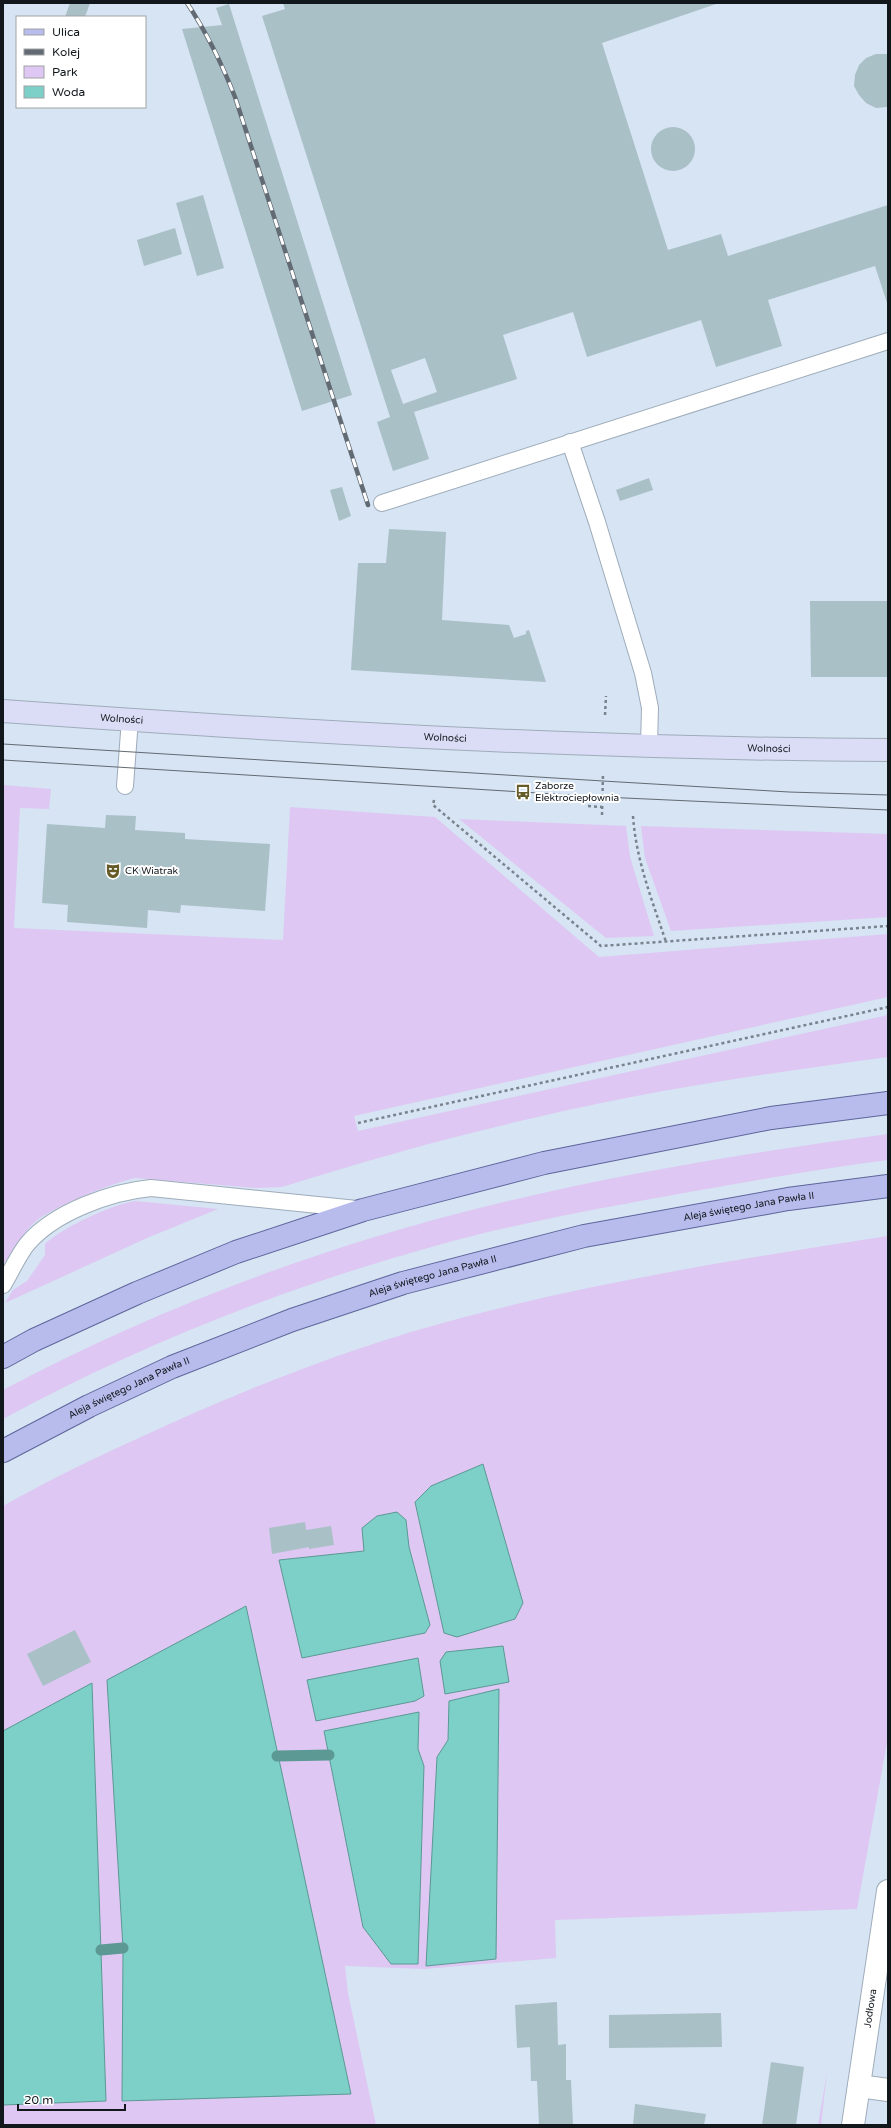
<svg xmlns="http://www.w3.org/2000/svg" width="891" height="2128" font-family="'Varela Round',sans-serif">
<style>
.green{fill:#dec7f3;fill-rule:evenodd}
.water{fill:#7cd0c8;stroke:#5c9894}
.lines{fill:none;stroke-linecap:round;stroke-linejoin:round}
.stream{stroke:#5c9894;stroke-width:11}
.building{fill:#aac0c7;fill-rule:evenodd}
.lane-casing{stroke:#9eacba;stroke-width:18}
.street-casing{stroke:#9eacba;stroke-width:24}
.secondary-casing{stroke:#9eacba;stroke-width:24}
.primary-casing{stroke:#5e659b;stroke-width:24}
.path{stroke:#79838d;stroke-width:2.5;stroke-dasharray:3 3;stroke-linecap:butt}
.lane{stroke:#fff;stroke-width:16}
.street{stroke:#fff;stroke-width:22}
.secondary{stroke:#dbddf6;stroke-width:22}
.primary{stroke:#b7bcec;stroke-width:22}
.tram{stroke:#626a73;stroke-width:1}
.rail-casing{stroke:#626a73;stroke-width:4.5}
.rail{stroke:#fff;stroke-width:3;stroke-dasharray:9;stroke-linecap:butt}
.labels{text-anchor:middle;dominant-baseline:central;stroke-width:4;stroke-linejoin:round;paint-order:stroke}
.street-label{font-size:10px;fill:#12171c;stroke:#fff}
.poi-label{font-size:10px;fill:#12171c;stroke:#fff;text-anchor:start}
</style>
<rect width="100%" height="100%" fill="#d6e4f3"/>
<g class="green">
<path d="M 3,785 L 51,789 L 49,809 L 20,808 L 14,928 L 283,940 L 290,807 L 435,817 L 599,957 L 888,934 L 888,997 L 354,1116 L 358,1131 L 888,1015 L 888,1057 C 801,1069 713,1081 626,1098 C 510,1121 395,1151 282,1187 L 257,1188 L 135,1178 C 112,1183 55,1206 36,1221 C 23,1232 13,1251 3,1265 Z"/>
<polygon points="459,819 626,826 630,857 654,936 606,938"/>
<polygon points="641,826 888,834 888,917 671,931 645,858"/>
<path d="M 888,1134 L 888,1160 C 823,1168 759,1180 695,1191 C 607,1207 521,1222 435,1246 C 286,1287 139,1345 3,1419 L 3,1390 C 120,1328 242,1278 368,1239 C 537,1187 713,1157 888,1134 Z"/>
<path d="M 135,1201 L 218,1209 L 147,1238 L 5,1303 L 13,1290 L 27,1281 L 45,1255 L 45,1244 C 63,1227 111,1205 135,1201 Z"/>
<path d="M 888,1236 L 888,1737 L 857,1909 L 555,1920 L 556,1958 L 424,1969 L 345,1966 L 348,1993 L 376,2125 L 3,2125 L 3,2105 L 106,2101 L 92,1684 L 3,1731 L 3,1506 C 47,1481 94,1458 141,1437 C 244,1389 351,1347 461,1318 C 601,1281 744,1258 888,1236 ZM 406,1520 L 409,1547 L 430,1625 L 425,1633 L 302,1658 L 279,1560 L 364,1551 ZM 246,1606 L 277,1756 L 122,2101 L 123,1948 ZM 418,1658 L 424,1696 L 307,1680 L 308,1680 ZM 419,1712 L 418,1749 L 424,1766 L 329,1755 L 324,1731 ZM 448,1740 L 426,1966 L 437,1757 Z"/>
<polygon points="827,2072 821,2125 818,2125"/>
</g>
<g class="water">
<polygon points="483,1464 523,1603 515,1619 457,1637 444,1633 415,1502 431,1486"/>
<polygon points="397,1512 406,1520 409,1547 430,1625 425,1633 302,1658 279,1560 364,1551 362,1528 377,1516"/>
<polygon points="246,1606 351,2094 122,2101 123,1948 107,1680"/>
<polygon points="503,1646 509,1682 445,1694 440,1661 446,1652"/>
<polygon points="418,1658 424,1696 415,1701 316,1721 307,1680"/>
<polygon points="92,1683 106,2101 3,2105 3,1731"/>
<polygon points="499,1689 496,1959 426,1966 437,1757 448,1740 449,1701"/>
<polygon points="419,1712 418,1749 424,1766 418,1964 391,1964 363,1927 324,1731"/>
</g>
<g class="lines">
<g class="stream">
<polyline points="277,1756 329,1755"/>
<polyline points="101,1950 123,1948"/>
</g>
</g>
<g class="building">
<polygon points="70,3 90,3 85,17 65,17"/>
<path d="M 283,3 L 719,3 L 602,43 L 668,250 L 721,234 L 728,256 L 888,205 L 888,306 L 875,266 L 768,300 L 782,346 L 716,367 L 701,320 L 587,357 L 573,312 L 503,335 L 517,379 L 414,412 L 429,459 L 393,471 L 377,422 L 390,417 L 262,16 L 285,9 ZM 425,358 L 437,392 L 403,404 L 391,370 Z"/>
<polygon points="229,4 352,395 302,411 182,29 222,25 216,8"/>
<polygon points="876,54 888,54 887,107 876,108 866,103 859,95 854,86 855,75 859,65 866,58"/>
<circle cx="673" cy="149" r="22"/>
<polygon points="203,195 224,268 197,276 176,203"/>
<polygon points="175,228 182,254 144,266 137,240"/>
<polygon points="649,478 653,490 620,501 616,490"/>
<polygon points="342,487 351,516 339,521 330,490"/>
<polygon points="389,529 446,532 442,620 509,625 514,638 526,634 526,631 529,630 546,682 351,670 358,563 386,563"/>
<polygon points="810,601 888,601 888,677 811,677"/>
<polygon points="106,815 136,816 135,830 185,833 185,839 270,844 265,911 181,905 180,913 148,910 147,928 67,922 68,905 42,903 47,824 105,828"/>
<polygon points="305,1522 306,1530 331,1526 334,1545 309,1549 309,1547 272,1554 269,1528"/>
<polygon points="75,1630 91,1662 43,1686 27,1654"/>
<polygon points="557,2002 558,2045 566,2044 566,2080 571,2080 573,2125 539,2125 537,2081 531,2081 530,2047 517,2048 515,2005"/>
<polygon points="721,2013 722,2047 609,2048 609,2015"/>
<polygon points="771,2062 804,2067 796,2125 762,2125"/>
<polygon points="635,2104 706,2114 704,2125 633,2125"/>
</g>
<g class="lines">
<defs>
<g id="lane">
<polyline points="570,442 597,522 643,673 650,708 649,745"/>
<polyline points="382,503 888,341"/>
<polyline points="125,786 130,719"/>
<path d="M 3,1285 C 11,1272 18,1255 28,1243 C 55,1212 110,1192 151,1188 L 357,1209"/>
</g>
<g id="street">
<polyline points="859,2086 888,2090"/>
<path id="s1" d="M 853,2125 L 888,1891"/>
</g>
<g id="secondary">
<path id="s2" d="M 3,711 C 297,732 594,749 888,750"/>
</g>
<g id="primary">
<polyline points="3,1357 34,1340 137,1293 236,1252 363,1210 544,1163 771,1118 888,1103"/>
<path id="s3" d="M 3,1451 L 89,1406 L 172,1367 L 292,1320 L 403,1283 L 584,1236 L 788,1199 L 888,1186"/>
</g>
</defs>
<use href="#lane" class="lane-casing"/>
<use href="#street" class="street-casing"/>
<use href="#secondary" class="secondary-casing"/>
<use href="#primary" class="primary-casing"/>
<g class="path">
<polyline points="605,715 606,696"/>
<polyline points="434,800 433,805 601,946 888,926"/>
<polyline points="588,806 602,807"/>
<polyline points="602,815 603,774"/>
<path d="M 633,816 C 636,860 652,900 666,942"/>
<polyline points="358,1123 888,1007"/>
</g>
<use href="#lane" class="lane"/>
<use href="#street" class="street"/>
<use href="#secondary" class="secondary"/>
<use href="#primary" class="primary"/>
<g class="tram">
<polyline points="3,744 603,781 789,792 888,795"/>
<polyline points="3,760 603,797 888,810"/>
</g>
<defs>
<path id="rail" d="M 187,3 C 207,33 222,64 235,97 L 368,505"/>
</defs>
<use href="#rail" class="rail-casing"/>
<use href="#rail" class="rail"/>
</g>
<defs>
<symbol id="bus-bare" viewBox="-9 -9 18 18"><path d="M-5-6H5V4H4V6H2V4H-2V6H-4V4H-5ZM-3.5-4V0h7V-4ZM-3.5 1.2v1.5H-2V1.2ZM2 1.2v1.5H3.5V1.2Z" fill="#665b28" stroke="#fff" stroke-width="2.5" paint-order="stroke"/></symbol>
<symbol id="theatre-bare" viewBox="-9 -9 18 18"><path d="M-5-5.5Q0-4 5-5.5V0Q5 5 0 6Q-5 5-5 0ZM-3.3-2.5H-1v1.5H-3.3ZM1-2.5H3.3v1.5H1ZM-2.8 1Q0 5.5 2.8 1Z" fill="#665b28" stroke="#fff" stroke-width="2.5" paint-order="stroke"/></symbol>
</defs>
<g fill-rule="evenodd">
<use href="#bus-bare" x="512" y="781" width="22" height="22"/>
<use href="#theatre-bare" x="102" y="860" width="22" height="22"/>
</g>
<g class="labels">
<g class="street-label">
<text stroke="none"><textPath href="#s2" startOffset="119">Wolności</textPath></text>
<text stroke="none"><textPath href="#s2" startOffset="443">Wolności</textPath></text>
<text stroke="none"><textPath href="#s2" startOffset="767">Wolności</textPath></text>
<text stroke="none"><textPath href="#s3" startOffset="789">Aleja świętego Jana Pawła II</textPath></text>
<text stroke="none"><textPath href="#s3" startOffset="465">Aleja świętego Jana Pawła II</textPath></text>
<text stroke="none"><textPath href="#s3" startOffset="141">Aleja świętego Jana Pawła II</textPath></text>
<text stroke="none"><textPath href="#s1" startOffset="118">Jodłowa</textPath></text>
</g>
<g class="poi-label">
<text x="535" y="786">Zaborze<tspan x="535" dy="12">Elektrociepłownia</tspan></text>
<text x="125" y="871">CK Wiatrak</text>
</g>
</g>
<rect width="891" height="2128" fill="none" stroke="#12171c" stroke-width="8"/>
<rect x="16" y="16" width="130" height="92" fill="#ffffff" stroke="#a0a2a4"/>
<rect x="24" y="29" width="20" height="6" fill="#b7bcec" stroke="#a0a2a4"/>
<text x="52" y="36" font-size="12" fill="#12171c">Ulica</text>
<rect x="24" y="49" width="20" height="6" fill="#626a73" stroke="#a0a2a4"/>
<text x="52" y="56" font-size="12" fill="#12171c">Kolej</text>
<rect x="24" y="66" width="20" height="12" fill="#dec7f3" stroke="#a0a2a4"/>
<text x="52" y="76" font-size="12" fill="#12171c">Park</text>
<rect x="24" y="86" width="20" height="12" fill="#7cd0c8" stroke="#a0a2a4"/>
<text x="52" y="96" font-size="12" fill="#12171c">Woda</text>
<path d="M18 2104v6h107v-6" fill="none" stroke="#12171c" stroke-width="2"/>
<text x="24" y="2104" font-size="12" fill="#12171c" stroke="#ffffff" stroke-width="3" paint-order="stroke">20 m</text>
</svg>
